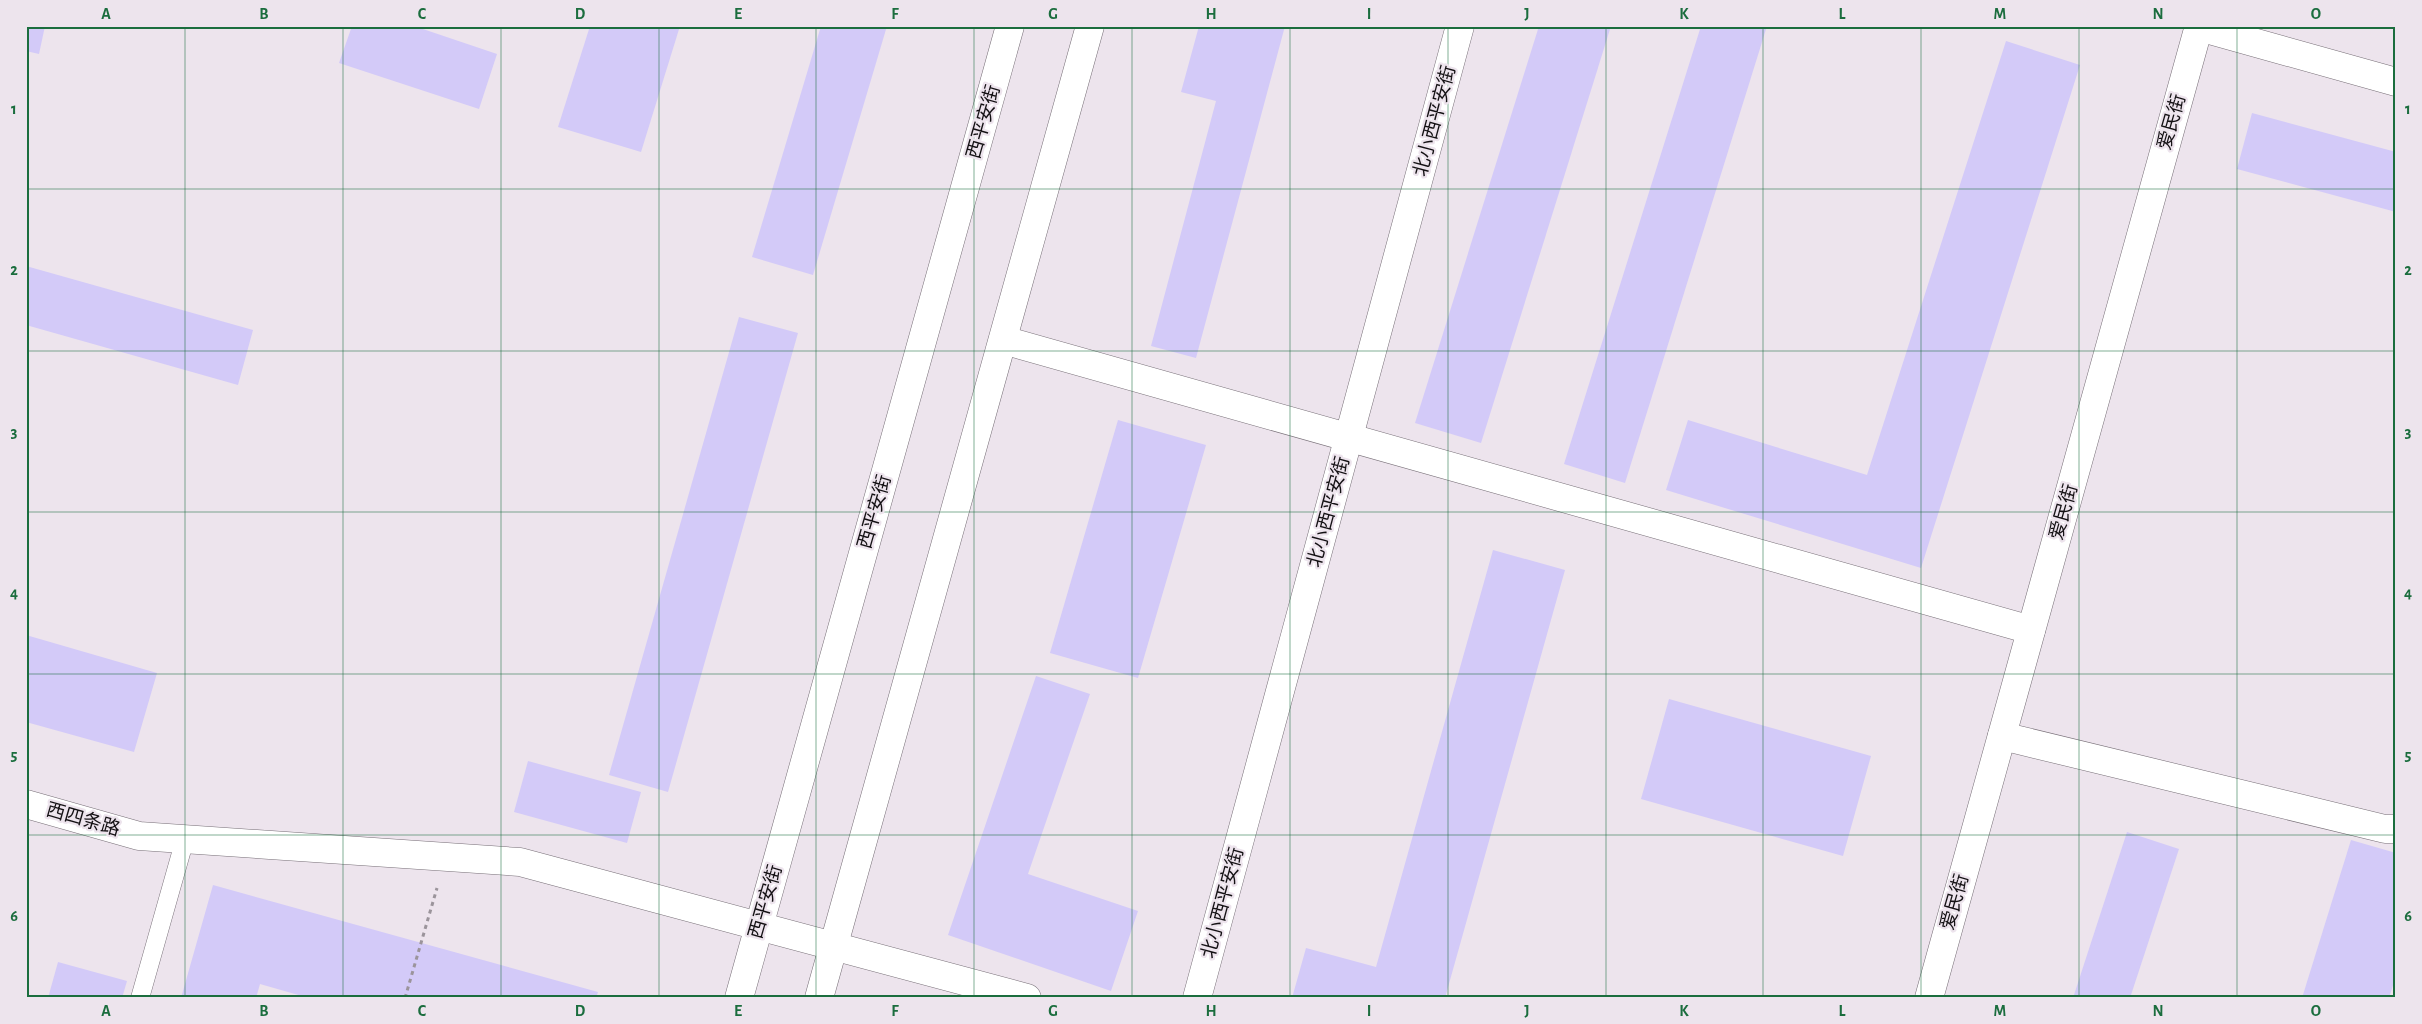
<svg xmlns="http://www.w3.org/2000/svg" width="2422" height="1024" font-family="'Alegreya Sans','Noto Sans SC',sans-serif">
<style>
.building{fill:#d3caf8}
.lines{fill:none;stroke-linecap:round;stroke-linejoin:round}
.service-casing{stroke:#776f77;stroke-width:19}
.minor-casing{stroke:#776f77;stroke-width:29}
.tertiary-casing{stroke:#776f77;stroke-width:29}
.secondary-casing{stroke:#776f77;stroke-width:29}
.path{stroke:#9b949b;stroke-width:3;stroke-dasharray:4 4;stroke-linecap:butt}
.service{stroke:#fff;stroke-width:18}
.minor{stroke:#fff;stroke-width:28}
.tertiary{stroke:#fff;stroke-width:28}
.secondary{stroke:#fff;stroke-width:28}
.grid{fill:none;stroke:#1b6d3e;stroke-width:1;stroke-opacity:0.55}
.labels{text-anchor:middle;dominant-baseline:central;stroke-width:4.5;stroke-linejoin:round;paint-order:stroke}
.street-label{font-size:19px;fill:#141114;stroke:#ede4ed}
.neatline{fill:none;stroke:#1b6d3e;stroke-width:2}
.grid-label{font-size:16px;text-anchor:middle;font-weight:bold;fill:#1b6d3e}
</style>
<rect width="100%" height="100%" fill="#ede4ed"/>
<g class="building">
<polygon points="26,26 45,26 39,54 26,51"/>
<polygon points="352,26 414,26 497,54 479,109 339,63"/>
<polygon points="590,26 680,26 641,152 558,127"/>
<polygon points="821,26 887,26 813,275 752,257"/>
<polygon points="1199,26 1285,26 1196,358 1151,346 1216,101 1181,92"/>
<polygon points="1539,26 1611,26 1481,443 1415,423"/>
<polygon points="1701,26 1767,26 1625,483 1564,464"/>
<polygon points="2006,41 2080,65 1921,568 1666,490 1688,420 1867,475"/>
<polygon points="2252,113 2396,152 2396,212 2237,169"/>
<polygon points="26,266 253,330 238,385 26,325"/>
<polygon points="739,317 798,333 668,792 609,775"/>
<polygon points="1118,420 1206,445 1138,678 1050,653"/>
<polygon points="1493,550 1565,570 1445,998 1292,998 1306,948 1376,967"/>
<polygon points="26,635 157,673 134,752 26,722"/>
<polygon points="1036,676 1090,694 1028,874 1138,911 1111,991 948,935"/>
<polygon points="1669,699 1871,756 1843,856 1641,799"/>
<polygon points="528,761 641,792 627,843 514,812"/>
<polygon points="2127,832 2179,849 2130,998 2073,998"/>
<polygon points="2351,840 2396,853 2396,976 2389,998 2302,998"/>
<polygon points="213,885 598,992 596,998 309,998 260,984 256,998 181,998"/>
<polygon points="58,962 127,981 122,998 48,998"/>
</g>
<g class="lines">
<defs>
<polyline id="service" points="140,998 185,839"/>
<g id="minor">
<polyline points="2199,27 2396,82"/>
<polyline points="1003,340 2031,630"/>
<polyline points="2002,736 2385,829 2396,829"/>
<polyline points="1197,998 1460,26"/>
</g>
<g id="tertiary">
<polyline points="26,804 139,836 520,862 1027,998"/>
<polyline points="1929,998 2199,26"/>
</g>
<g id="secondary">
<polyline points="739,998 1010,26"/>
<polyline points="819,998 1090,26"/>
</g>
</defs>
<use href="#service" class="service-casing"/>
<use href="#minor" class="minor-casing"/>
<use href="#tertiary" class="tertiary-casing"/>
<use href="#secondary" class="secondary-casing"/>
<polyline class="path" points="405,998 437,888"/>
<use href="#service" class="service"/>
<use href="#minor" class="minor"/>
<use href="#tertiary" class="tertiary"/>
<use href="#secondary" class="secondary"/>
</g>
<path class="grid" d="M 185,26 L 185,998M 343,26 L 343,998M 501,26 L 501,998M 659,26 L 659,998M 816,26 L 816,998M 974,26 L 974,998M 1132,26 L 1132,998M 1290,26 L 1290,998M 1448,26 L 1448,998M 1606,26 L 1606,998M 1763,26 L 1763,998M 1921,26 L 1921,998M 2079,26 L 2079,998M 2237,26 L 2237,998M 26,189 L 2396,189M 26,351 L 2396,351M 26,512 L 2396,512M 26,674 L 2396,674M 26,835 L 2396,835"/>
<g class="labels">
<g class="street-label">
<text transform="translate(1435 121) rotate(-75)">北小西平安街</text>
<text transform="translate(984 122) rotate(-74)">西平安街</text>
<text transform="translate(2172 122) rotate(-74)">爱民街</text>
<text transform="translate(875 512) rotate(-74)">西平安街</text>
<text transform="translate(1329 512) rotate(-75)">北小西平安街</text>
<text transform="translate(2064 512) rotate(-74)">爱民街</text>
<text transform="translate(83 820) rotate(16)">西四条路</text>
<text transform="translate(766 902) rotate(-74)">西平安街</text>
<text transform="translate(1955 902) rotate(-74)">爱民街</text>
<text transform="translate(1223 903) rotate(-75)">北小西平安街</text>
</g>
</g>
<rect width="2422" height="1024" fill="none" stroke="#ede4ed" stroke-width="55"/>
<rect x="28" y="28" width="2366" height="968" class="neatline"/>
<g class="grid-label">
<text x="106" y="19">A</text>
<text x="264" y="19">B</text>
<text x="422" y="19">C</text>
<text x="580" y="19">D</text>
<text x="738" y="19">E</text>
<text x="895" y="19">F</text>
<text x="1053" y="19">G</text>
<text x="1211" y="19">H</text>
<text x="1369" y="19">I</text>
<text x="1527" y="19">J</text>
<text x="1684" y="19">K</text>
<text x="1842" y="19">L</text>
<text x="2000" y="19">M</text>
<text x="2158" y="19">N</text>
<text x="2316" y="19">O</text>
<text x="14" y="114">1</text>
<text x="2408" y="114">1</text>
<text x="14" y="275">2</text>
<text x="2408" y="275">2</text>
<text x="14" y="437">3</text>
<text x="2408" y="437">3</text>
<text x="14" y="598">4</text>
<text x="2408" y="598">4</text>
<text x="14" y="760">5</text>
<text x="2408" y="760">5</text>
<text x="14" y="921">6</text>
<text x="2408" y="921">6</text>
<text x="106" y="1016">A</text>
<text x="264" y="1016">B</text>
<text x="422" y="1016">C</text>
<text x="580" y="1016">D</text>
<text x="738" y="1016">E</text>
<text x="895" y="1016">F</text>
<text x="1053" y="1016">G</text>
<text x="1211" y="1016">H</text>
<text x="1369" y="1016">I</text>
<text x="1527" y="1016">J</text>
<text x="1684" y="1016">K</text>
<text x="1842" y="1016">L</text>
<text x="2000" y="1016">M</text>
<text x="2158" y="1016">N</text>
<text x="2316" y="1016">O</text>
</g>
</svg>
